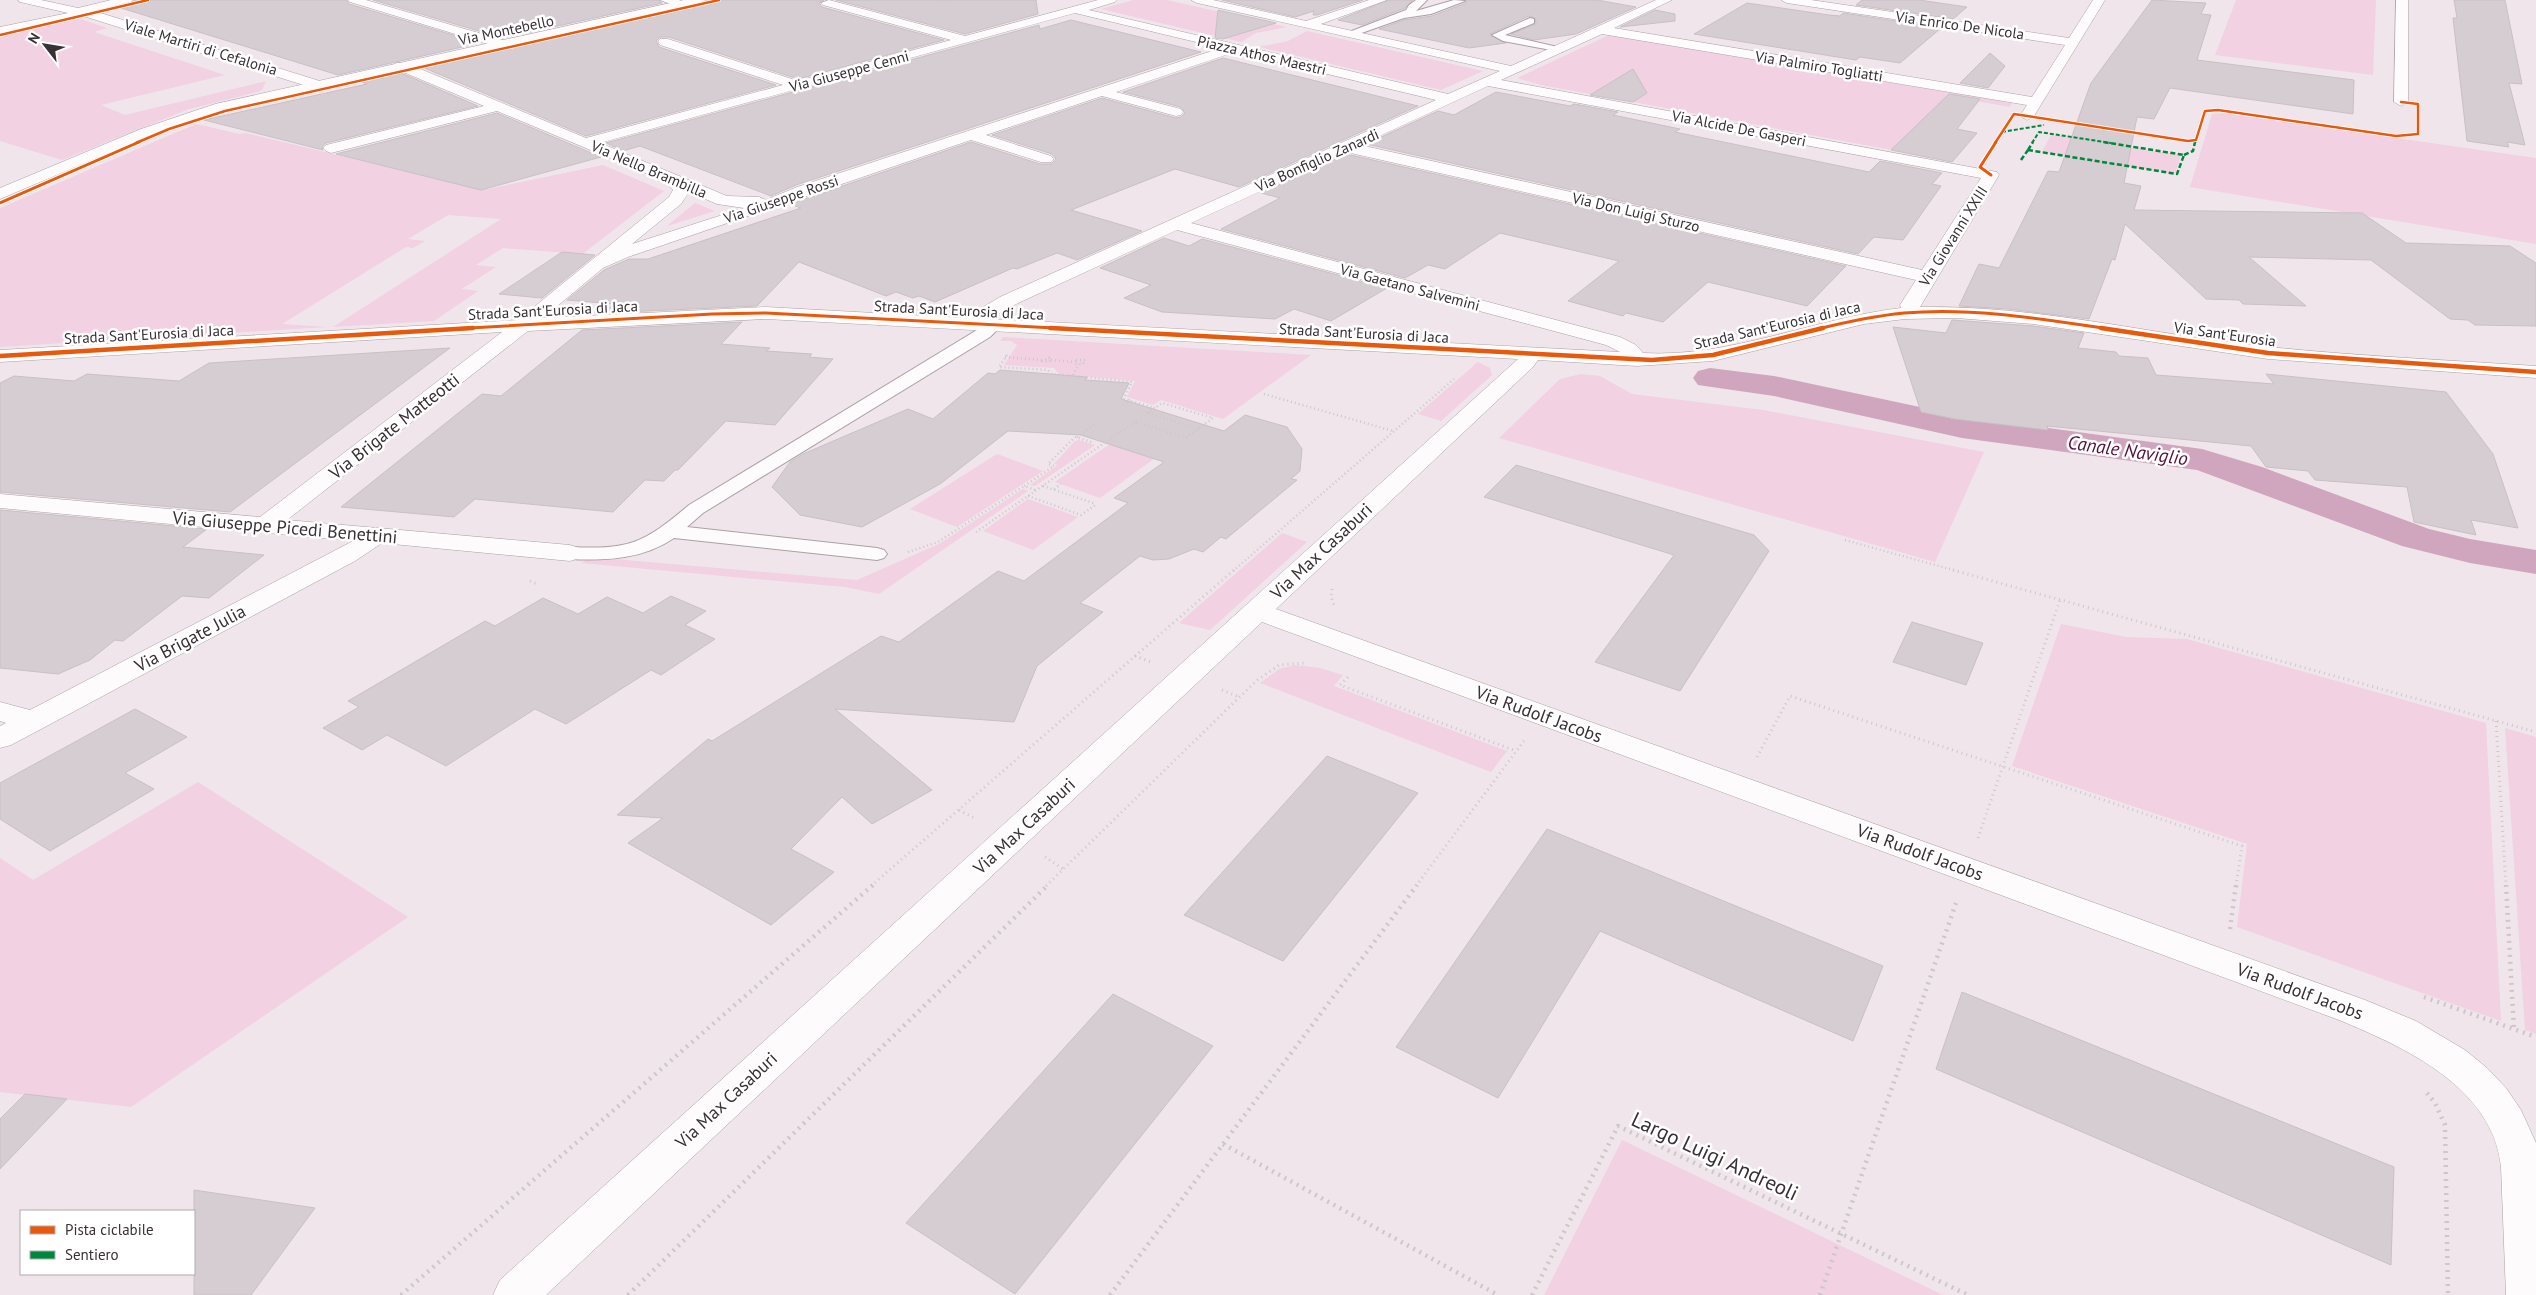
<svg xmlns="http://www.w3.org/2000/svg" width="2536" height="1295" font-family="'PT Sans',sans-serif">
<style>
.green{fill:#f1d1e2}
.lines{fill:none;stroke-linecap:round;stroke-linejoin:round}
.canal{fill:#d0a5be;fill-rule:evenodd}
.building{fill:#d6cdd2;stroke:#c8c0c4}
.lane-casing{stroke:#a9a1a6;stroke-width:2}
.street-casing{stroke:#a9a1a6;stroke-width:1}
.secondary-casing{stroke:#a9a1a6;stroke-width:1}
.path-far3{stroke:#ccc8ca;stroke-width:1;stroke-dasharray:0.5 2;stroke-linecap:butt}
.path-far2{stroke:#ccc8ca;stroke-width:2.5;stroke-dasharray:1 3;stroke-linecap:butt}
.path-far1{stroke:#ccc8ca;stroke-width:3;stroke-dasharray:1 4;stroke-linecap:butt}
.path{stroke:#ccc8ca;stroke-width:4.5;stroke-dasharray:2 5;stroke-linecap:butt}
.lane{fill:#fdfbfc;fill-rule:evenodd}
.street{fill:#fdfbfc;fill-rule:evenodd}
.secondary{fill:#fdfbfc;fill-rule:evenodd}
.quiet-far1{stroke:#00873e;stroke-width:2;stroke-dasharray:4 2;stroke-linecap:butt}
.quiet{stroke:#00873e;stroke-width:2.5;stroke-dasharray:5 2.5;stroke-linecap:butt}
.cycleway-far2-casing{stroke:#fff;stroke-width:4}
.cycleway-far1-casing{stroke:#fff;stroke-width:5}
.cycleway-casing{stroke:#fff;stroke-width:7}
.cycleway-far2{stroke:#e8590c;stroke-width:2.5}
.cycleway-far1{stroke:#e8590c;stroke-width:3}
.cycleway{stroke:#e8590c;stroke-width:4.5}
.labels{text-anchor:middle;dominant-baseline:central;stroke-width:5;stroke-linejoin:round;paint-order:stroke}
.far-street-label{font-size:15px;fill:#383034;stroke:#fff}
.street-label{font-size:18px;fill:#383034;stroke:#fff}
.water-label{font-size:19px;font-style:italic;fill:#53103c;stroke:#fff}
.near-street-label{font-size:21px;fill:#383034;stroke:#fff}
</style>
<rect width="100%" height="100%" fill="#f0e5eb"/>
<g class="green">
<polygon points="1133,0 1167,0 1287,27 1256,33 1241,42 1101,9"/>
<polygon points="2236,0 2376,0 2373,75 2215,55"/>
<polygon points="81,19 107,28 94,32 225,75 101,105 125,115 266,81 262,90 257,92 189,109 62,160 0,141 0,35"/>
<polygon points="1307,31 1483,71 1441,90 1259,47 1288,41"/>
<polygon points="1609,35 2012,103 2010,107 1947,96 1892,150 1541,85 1517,78"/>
<polygon points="2222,113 2536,158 2536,244 2190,187 2212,114"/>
<polygon points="196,124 240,134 246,133 483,190 603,165 664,191 576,259 569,253 503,248 476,265 496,267 462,289 478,291 434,321 333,327 501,219 448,215 408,239 425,241 413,248 406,247 282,324 327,327 0,347 0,208"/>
<polygon points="2051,135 2181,155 2175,174 2042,152"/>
<polygon points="695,203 715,211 667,226"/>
<polygon points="1003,337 1311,355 1223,419 1161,400 1153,405 1127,397 1135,381 1059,374 1054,368 1004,365 1017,345 1011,341 1000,341"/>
<polygon points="1478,362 1490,368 1492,375 1441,421 1418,414"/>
<polygon points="1581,374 1600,376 1632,394 1763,410 1984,452 1935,562 1499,438 1560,379"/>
<polygon points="1133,428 1177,442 1100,498 1055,482"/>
<polygon points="1079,440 1095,445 1035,486 1030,485 1058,465 1054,464 1075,441"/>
<polygon points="997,454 1043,471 957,527 910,509"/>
<polygon points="1023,489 1028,491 879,594 845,587 581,563 591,557 857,580 939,544"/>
<polygon points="1028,499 1078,517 1033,550 983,531"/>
<polygon points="1282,533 1307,542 1210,630 1179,623"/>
<polygon points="2061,624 2126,637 2187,639 2486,723 2501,1021 2237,927 2247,844 2012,766"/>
<polygon points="1295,665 1320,668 1343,675 1334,686 1507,751 1491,772 1260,683 1279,669"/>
<polygon points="2505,728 2536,737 2536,1034 2525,1030"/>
<polygon points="198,782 408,917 131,1107 0,1092 0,858 33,880"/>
<polygon points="1622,1140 1943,1295 1544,1295"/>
</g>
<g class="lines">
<polygon class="canal" points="1710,368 1774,376 1962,416 2202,449 2262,467 2429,529 2470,539 2536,550 2536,574 2470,563 2402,546 2197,470 1962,438 1774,396 1698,385 1693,378 1698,371"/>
</g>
<g class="building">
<polygon points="135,0 346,0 349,4 480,43 338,75 121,8"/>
<polygon points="373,0 658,0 662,3 503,38"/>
<polygon points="708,0 824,0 819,3 822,7 944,40 798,79 669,37 660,37 656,41 659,47 776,85 586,136 422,67 682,10 701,5"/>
<polygon points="836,0 1036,0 1038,14 965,34"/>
<polygon points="1222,0 1363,0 1317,15 1313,15 1314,11 1295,17"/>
<polygon points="1389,0 1413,0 1405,8 1362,25 1338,20"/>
<polygon points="1467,0 1597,0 1636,7 1576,34 1534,40 1511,34 1536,24 1535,18 1529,16 1490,34 1506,43 1469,48 1379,29 1404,20 1432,16 1466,3"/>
<polygon points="1862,0 1919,0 1967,7 1953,19 1856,5"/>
<polygon points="2152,0 2206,3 2201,14 2211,15 2197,60 2354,80 2353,114 2170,88 2154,119 2137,117 2124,183 2141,186 2134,210 2362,213 2406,243 2510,246 2536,263 2536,326 2475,325 2468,320 2450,319 2371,260 2249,257 2306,306 2243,304 2239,300 2206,299 2125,224 2115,260 2112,259 2089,319 2008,309 1959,306 1979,264 1999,268 2048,171 2059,172 2091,83"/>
<polygon points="2454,0 2505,0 2522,84 2509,83 2525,145 2507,142 2509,147 2467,141 2453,18 2457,18"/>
<polygon points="1747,3 1829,15 1840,16 1843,13 1941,28 1900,63 1860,57 1856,60 1694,34"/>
<polygon points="1218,10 1276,23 1223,39 1215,38"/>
<polygon points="1655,10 1675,14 1675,21 1620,27"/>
<polygon points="1071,20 1201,52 796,185 771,196 640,146 623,151 606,143 1039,25 1040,29"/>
<polygon points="1990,53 2005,66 1988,88 1960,83"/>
<polygon points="1223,58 1418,106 1239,187 1175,169 1071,210 1142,231 1077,260 1057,253 1017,269 1013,268 935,302 919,296 913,298 896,292 886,296 799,262 757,306 603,313 614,304 567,300 604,270 629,259 648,259 801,208 790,204 971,142 1040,164 1051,164 1056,159 1052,154 992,135 1102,98 1176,118 1181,117 1185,113 1181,107 1123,92"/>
<polygon points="1633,69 1647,93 1633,102 1590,95"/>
<polygon points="399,72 478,106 326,143 322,147 323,150 204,120 367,84 360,81"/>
<polygon points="1496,92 1570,106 1574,104 1618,112 1613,115 1680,129 1675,132 1869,172 1880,161 1942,173 1932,184 1941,186 1903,240 1874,237 1858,254 1366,144 1438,111 1454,115"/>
<polygon points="1949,94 1980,99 1957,129 1977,133 1952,162 1891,150"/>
<polygon points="497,113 601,157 481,190 336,154"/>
<polygon points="1346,154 1846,266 1807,306 1708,282 1663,322 1626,313 1623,316 1568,301 1619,261 1500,233 1445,269 1428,265 1405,278 1221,229 1280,198 1261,193"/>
<polygon points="1164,238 1189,246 1202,239 1387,288 1331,321 1294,309 1275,319 1162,312 1124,298 1151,285 1100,268"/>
<polygon points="562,252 595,255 542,298 499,294"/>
<polygon points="1952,320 2033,326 2084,333 2078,348 2116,352 2119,356 2148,358 2156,375 2274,384 2266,374 2446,392 2493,454 2518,528 2471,520 2476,535 2414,522 2407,487 2315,480 2308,471 2266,467 2251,446 2047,426 2048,430 1955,419 1921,412 1893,327 1946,333"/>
<polygon points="742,322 721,344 770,348 766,351 812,354 809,357 833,359 775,425 726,421 678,470 675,470 664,481 645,480 613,512 475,499 454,517 341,507 482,394 501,396 582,330"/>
<polygon points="450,348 230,512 0,492 0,383 14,376 74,381 87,374 179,381 209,363"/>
<polygon points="1000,370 1087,377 1085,380 1129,383 1121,399 1224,431 1245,415 1287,427 1302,449 1300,471 1291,479 1297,480 1226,539 1221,537 1203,552 1194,549 1169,559 1153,560 1140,556 1080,603 1103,612 1037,666 1014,722 835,709 932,790 872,824 842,797 791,849 834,872 771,925 628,843 663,818 617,815 708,739 712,741 881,636 899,642 998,571 1024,581 1128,503 1114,498 1164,462 1081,435 1008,431 940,484 862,527 800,515 772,487 790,462 803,454 908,409 933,419 988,373 995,374"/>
<polygon points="1516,465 1754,535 1769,551 1680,691 1595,662 1674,555 1484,497"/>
<polygon points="0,510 207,529 183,547 264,555 209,598 182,596 123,641 115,640 90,660 58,674 0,668"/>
<polygon points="671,596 706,611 685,625 715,639 661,675 651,670 566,724 535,709 446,766 387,735 362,750 323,728 359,707 348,701 485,621 495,626 543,598 578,614 607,597 643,613"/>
<polygon points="1912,622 1983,643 1966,685 1893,662"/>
<polygon points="135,709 187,737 125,773 154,789 50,851 0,819 0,783"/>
<polygon points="1327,756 1418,793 1283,961 1184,915"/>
<polygon points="1547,829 1883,966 1853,1041 1600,931 1498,1098 1396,1047"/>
<polygon points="1962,992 2394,1167 2391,1265 1936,1069"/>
<polygon points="1113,994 1213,1046 1015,1294 906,1223"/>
<polygon points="25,1094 67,1099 0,1169 0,1119"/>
<polygon points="194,1190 315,1208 251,1295 194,1295"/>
</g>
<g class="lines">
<defs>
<g id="lane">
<polygon points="1416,0 1427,0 1416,11 1454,0 1465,1 1431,14 1404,18 1353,36 1344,34 1406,10 1409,5"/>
<polygon points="1530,18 1534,19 1534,23 1505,35 1562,48 1562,52 1503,41 1492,35"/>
<path d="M 995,319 L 1003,324 L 990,337 L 703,513 L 687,527 L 877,548 L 884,550 L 887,554 L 884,558 L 877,560 L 674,538 C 644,559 606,561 570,559 L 563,557 L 560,553 L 563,549 L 570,547 C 630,550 644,543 689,505 Z"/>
</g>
<g id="street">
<polygon points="18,0 41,0 78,8 111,0 133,0 131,2 94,11 323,82 325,85 323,88 313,88 80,15 74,19 0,35 0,27 68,13 20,2"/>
<polygon points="348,0 366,0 506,41 508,44 506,47 498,47 350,2"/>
<polygon points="660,0 679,0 687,4 681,8"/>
<path d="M 829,0 L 965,36 L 1098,0 L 1117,0 L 1115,2 L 1089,10 L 1448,94 L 1500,71 L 1197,3 L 1191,0 L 1213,0 L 1306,21 L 1369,0 L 1387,0 L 1321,24 L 1511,66 L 1656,0 L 1672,0 L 1614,28 L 2032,97 L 2065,45 L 1787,3 L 1781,0 L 1811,0 L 2069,38 L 2093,0 L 2105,0 L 2034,116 L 2027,120 L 2020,116 L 2027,105 L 1602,34 L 1501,80 L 1997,172 L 1999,175 L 1920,307 C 2038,305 2152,335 2269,347 C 2357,356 2447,360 2536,366 L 2536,378 L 2268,359 L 2033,324 L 1956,318 L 1905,319 L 1864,324 L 1713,361 L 1637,366 L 1538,360 L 1533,367 L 1276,609 L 2365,1000 L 2416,1021 L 2465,1050 L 2487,1068 L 2506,1088 L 2521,1110 L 2536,1143 L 2536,1295 L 2506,1295 L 2501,1167 C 2493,1087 2404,1047 2339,1020 L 1262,622 L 546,1295 L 493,1295 L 500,1280 L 1518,359 L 766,319 L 528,331 L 287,520 L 570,545 L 579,548 L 583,553 L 579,558 L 570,561 L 382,543 L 355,561 L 43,728 L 11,745 L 0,748 L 0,726 L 6,723 L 0,721 L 0,702 L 30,710 L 353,541 L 0,508 L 0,494 L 260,517 L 502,332 L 0,362 L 0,350 L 518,320 L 669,197 L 673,190 L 667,182 L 497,111 L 331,153 L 326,151 L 323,148 L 326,145 L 484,106 L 396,69 L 394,66 L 396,63 L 406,63 L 586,138 L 783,85 L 660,45 L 658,42 L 660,39 L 668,39 L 798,81 L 951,40 L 823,5 L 821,3 ZM 1075,13 L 1221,48 L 797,187 L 766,200 L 759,197 L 727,196 L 600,143 ZM 1235,52 L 1436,100 L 1000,297 L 965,318 L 766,307 L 543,318 L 603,268 L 628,257 L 971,140 L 1041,162 L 1051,162 L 1054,159 L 1051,156 L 986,135 L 1102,96 L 1176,116 L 1181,115 L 1183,112 L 1181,109 L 1116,92 ZM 1488,86 L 1981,178 L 1922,270 L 1360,145 ZM 1346,152 L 1916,280 L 1900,305 L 1901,308 C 1815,318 1730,358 1643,353 L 1636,345 L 1620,337 L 1191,223 ZM 689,192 L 717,204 L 744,208 L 632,244 L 681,204 ZM 1177,230 L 1606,345 L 1620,352 L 990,319 L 1014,305 Z"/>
<polygon points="2396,0 2408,0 2408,102 2401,106 2394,102"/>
</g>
<polygon id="secondary" points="684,0 706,0 700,3 224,110 151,135 0,199 0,188 141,129 215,104"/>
</defs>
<use href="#lane" class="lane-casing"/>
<use href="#street" class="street-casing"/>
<use href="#secondary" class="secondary-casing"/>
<polyline class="path-far3" points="938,0 953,4"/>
<g class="path-far2">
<polyline points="1007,355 999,367 1048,370 1052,374 1132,382 1124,399 1155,408"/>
<polyline points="1005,357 1042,360"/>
<polygon points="1049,358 1051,360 1049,362 1042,361"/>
<polyline points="1051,360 1075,362"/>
<polygon points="1076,360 1085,360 1083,364 1075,364"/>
<polyline points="1073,375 1079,364"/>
<polyline points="1264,394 1393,431"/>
<polyline points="1123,405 1130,400"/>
<polyline points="1148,413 1199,429"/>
<polyline points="1077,437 1097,423"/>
<polyline points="1043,486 1096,504"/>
<polyline points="1054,489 1061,484"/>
<polyline points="1035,490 1024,486 1054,466 1048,464 1072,440 1076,437 1094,443"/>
<polyline points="1028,496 1081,515 1097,504"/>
<polyline points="976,532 1162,403 1213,418 1186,438 1135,422"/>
<polyline points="1845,540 1957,571"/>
<polyline points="908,552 938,542 1024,486"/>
<polyline points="1233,571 1454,379"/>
</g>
<g class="path-far1">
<polyline points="1953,570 2536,732"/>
<polyline points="530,581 539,585"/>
<polyline points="1332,589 1331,596 1334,605"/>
<polyline points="1135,656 1151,662"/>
<polyline points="1348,677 1340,685 1516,751"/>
<polyline points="1222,690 1239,697"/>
<polyline points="2496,721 2506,886"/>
<polyline points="1757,757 1790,696 2242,846 2236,886"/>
<polyline points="959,810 976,819"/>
<polyline points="1978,838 2060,600"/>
<polyline points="1045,857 1063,869"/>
<polyline points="871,886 1234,570"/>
<polyline points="1046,886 1256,681 1279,665 1304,663"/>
<polyline points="1416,886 1524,741"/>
</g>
<g class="path">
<polyline points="2506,885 2514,1030"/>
<polyline points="2230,929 2236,885"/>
<polyline points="2424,997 2536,1037"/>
<polyline points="2427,1093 2435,1103 2445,1125 2448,1295"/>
<polyline points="1223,1144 1498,1295"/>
<polyline points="401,1295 873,885"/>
<polyline points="628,1295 1048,885"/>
<polyline points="1110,1295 1417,885"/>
<polyline points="1532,1295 1618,1126 1968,1295"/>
<polyline points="1820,1295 1956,903"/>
</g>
<use href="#lane" class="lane"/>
<use href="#street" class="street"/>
<use href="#secondary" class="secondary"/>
<g class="quiet-far1">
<polyline points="2002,132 2044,125"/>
<polyline points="2032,143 2039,132 2111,143"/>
<polyline points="2195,143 2196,140"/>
</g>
<g class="quiet">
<polyline points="2028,150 2177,174 2184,155 2103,142"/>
<polyline points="2028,150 2033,142"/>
<polyline points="2184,155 2193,151 2195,142"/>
<polyline points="2021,160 2028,150"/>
</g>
<defs>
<g id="cycleway-far2">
<polyline points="0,35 148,0"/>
<polyline points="136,143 169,129 225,111 719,0"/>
<polyline points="1995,143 2014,114 2188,141 2196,140 2205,111 2218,110 2396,136 2418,134 2418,104 2401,102"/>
</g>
<g id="cycleway-far1">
<polyline points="1991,175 1980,167 1996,142"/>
<polyline points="0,203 139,142"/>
<polyline points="452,329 712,314 766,313 1074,329"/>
<path d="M 1818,329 C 1846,322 1874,316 1904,313 C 1972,307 2042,319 2109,329"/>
</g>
<g id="cycleway">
<polyline points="1050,328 1652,360 1713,355 1823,328"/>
<polyline points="2101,328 2268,353 2536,372"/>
<polyline points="0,356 473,328"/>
</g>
</defs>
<use href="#cycleway-far2" class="cycleway-far2-casing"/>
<use href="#cycleway-far1" class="cycleway-far1-casing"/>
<use href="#cycleway" class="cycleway-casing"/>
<use href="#cycleway-far2" class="cycleway-far2"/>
<use href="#cycleway-far1" class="cycleway-far1"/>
<use href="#cycleway" class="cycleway"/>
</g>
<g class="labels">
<g class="far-street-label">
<text transform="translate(1960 25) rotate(8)">Via Enrico De Nicola</text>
<text transform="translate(506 30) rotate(-12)">Via Montebello</text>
<text transform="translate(201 47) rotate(17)">Viale Martiri di Cefalonia</text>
<text transform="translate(1262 55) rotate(13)">Piazza Athos Maestri</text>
<text transform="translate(1819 66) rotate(9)">Via Palmiro Togliatti</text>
<text transform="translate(849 71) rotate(-15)">Via Giuseppe Cenni</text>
<text transform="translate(1739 128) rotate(11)">Via Alcide De Gasperi</text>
<text transform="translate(1317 160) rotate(-24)">Via Bonfiglio Zanardi</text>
<text transform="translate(649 169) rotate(23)">Via Nello Brambilla</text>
<text transform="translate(781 199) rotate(-19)">Via Giuseppe Rossi</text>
<text transform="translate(1636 212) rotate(13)">Via Don Luigi Sturzo</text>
<text transform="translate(1953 236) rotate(-58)">Via Giovanni XXIII</text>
<text transform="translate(1410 287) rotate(15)">Via Gaetano Salvemini</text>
<text transform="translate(553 310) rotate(-3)">Strada Sant'Eurosia di Jaca</text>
<text transform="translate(959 310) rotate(3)">Strada Sant'Eurosia di Jaca</text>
<text transform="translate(1777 325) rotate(-13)">Strada Sant'Eurosia di Jaca</text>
<text transform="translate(1364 333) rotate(3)">Strada Sant'Eurosia di Jaca</text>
<text transform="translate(149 334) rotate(-3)">Strada Sant'Eurosia di Jaca</text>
<text transform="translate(2225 334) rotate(8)">Via Sant'Eurosia</text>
</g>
<g class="street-label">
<text transform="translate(394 426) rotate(-38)">Via Brigate Matteotti</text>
<text transform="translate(285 527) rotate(5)">Via Giuseppe Picedi Benettini</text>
<text transform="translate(1321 551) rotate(-43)">Via Max Casaburi</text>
<text transform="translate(190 638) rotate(-28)">Via Brigate Julia</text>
<text transform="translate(1539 714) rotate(20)">Via Rudolf Jacobs</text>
<text transform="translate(1024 826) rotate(-43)">Via Max Casaburi</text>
<text transform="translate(1920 852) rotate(20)">Via Rudolf Jacobs</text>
<text transform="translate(2300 991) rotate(20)">Via Rudolf Jacobs</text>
<text transform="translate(726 1100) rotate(-43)">Via Max Casaburi</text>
</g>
<g class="water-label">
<text transform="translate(2128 450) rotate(8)">Canale Naviglio</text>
</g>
<g class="near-street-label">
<text transform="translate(1715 1156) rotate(25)">Largo Luigi Andreoli</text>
</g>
</g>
<rect x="20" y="1210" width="175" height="65" fill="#ffffff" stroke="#afacae"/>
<rect x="30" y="1226" width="25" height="8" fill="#e8590c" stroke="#afacae"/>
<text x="65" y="1235" font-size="15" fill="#383034">Pista ciclabile</text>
<rect x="30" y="1251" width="25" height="8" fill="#00873e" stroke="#afacae"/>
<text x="65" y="1260" font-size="15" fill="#383034">Sentiero</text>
<g transform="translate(45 45) rotate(301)" stroke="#ffffff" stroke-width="4" paint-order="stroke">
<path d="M0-4L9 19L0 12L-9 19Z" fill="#383034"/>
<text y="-8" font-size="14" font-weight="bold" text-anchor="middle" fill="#383034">N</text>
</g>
</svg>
